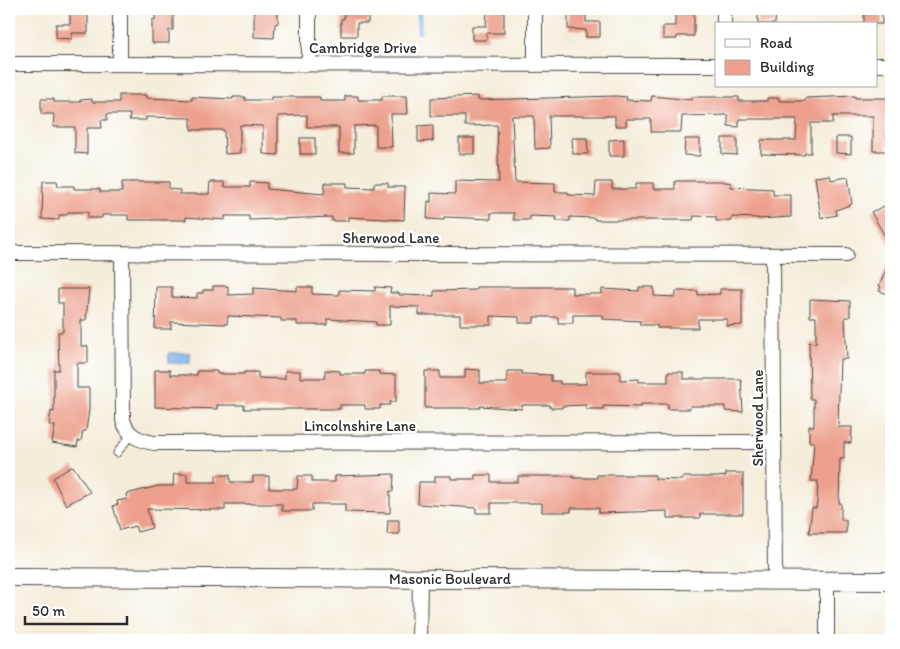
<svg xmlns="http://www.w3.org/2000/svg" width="900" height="649" font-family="Itim,sans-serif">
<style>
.water{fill:#87b7f3;stroke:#59718f}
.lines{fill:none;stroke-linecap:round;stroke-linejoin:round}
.stream{stroke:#87b7f3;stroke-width:4.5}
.building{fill:#eda08d}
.service-casing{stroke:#494845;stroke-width:9}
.minor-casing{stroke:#494845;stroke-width:16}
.tertiary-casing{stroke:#494845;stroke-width:20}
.service{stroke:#fff;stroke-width:7}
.minor{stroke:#fff;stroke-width:14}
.tertiary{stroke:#fff;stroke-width:18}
.labels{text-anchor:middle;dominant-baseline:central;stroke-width:5;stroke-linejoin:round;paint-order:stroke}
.street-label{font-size:15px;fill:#2b2b2b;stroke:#fff}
</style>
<rect width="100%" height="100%" fill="#fff"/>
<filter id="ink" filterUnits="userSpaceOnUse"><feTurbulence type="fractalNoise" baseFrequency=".02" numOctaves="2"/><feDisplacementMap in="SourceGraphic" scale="10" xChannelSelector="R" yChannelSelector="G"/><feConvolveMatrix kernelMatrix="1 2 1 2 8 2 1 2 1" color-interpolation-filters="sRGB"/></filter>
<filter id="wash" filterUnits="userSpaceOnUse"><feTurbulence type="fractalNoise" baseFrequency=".0096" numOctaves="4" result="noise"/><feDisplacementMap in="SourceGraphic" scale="20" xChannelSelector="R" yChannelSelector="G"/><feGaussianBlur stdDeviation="1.12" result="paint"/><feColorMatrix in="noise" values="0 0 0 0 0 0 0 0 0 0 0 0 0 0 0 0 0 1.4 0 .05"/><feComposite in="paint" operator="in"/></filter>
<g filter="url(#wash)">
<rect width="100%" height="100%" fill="#f4edda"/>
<rect class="water" x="169" y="353" width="21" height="10"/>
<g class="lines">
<polyline class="stream" points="419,9 419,32"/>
</g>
<g id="blocks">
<g class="building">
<polygon points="70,9 88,9 88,33 72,33 72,39 56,38 56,24 70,24"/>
<polygon points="155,9 173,9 173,30 169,30 169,43 152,43 152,20 155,20"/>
<polygon points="254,9 278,9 278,23 275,24 274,38 254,37"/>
<polygon points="344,9 368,9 368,23 357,23 357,36 341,36 341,19 344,19"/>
<polygon points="487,9 504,9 504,33 487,33 486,40 472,40 472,26 486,26"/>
<polygon points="568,9 586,9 586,22 600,22 600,37 586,37 586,30 568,29"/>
<polygon points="675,9 694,9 694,36 677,36 677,39 663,39 663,26 675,26"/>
<polygon points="758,9 776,9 775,24 758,24"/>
<rect x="864" y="9" width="18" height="15"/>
<polygon points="119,95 146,95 146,98 192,100 192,97 233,99 233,97 245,97 245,100 271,100 271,97 320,97 320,101 345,101 345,96 358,96 358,100 382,100 382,96 407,96 408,114 391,114 392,147 376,147 376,125 354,126 354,153 339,153 339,127 307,127 307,115 278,116 278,155 263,154 263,126 240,125 240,153 225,154 224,130 191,130 191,118 146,117 146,120 129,120 130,114 107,114 107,120 101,120 102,128 87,128 87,154 75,153 75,127 53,127 54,114 41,114 41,99 54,99 54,102 80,102 80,100 92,99 92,102 119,102"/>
<polygon points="478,96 478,100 616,96 627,97 626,100 651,101 652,96 692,100 692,97 739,97 739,101 767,101 767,98 779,98 779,101 805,101 806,98 855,96 855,98 891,98 891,119 887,119 887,151 873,151 873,116 833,116 833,123 811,123 811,153 805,153 805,155 761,154 761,140 796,140 797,119 739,119 739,127 728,126 728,115 682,116 681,132 651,132 651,119 626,119 626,126 615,126 615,116 549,116 550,148 535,149 534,116 512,116 515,182 555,183 555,192 568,192 568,195 595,196 596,182 612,182 612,189 636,189 636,183 653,183 653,189 675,189 675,181 720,181 731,183 731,187 773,189 773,195 791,195 791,217 758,219 758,218 732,217 732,221 716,221 716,217 694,216 693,220 595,220 595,218 570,217 570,221 556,221 557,217 530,216 530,220 514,220 514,213 491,213 491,219 444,217 444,220 427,219 428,201 431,202 431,193 455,194 455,181 499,182 497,125 465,126 465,116 431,116 431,98"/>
<polygon points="433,125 433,141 418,142 418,126"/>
<polygon points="836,137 851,137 851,154 836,153"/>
<rect x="300" y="138" width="15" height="16"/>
<rect x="459" y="138" width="15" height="16"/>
<polygon points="572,138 587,138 588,154 573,154"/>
<polygon points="722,138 737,138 737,155 722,154"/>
<polygon points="624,139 624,156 609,156 609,140"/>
<polygon points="685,139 700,139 700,156 684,155"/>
<polygon points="830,175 831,180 848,177 852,204 836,210 837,215 821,218 815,177"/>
<polygon points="43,181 57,181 58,186 74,186 74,189 100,189 100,192 122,192 122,182 169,182 169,189 180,190 180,194 209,194 210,182 224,182 224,187 250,187 250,182 267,183 267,189 324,194 325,183 347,183 347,187 374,188 374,183 388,183 388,187 405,187 404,220 348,217 348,221 332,221 332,217 249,220 249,216 225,216 225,220 186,217 186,220 128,220 128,215 102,215 102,218 88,218 88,212 68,212 67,215 59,215 59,220 42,219"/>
<polygon points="891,203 891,247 871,212"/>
<polygon points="889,262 891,262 891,295 879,291 881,287 879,286"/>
<polygon points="213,286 228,286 228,295 253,294 253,288 297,291 297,287 312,287 312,294 339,295 339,290 375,291 375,287 391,288 390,293 399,293 399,295 434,296 434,291 476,290 476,287 572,287 572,294 602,294 602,289 639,291 639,287 654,287 654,296 676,297 676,291 698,291 698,295 720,294 720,289 742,289 742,325 727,326 727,319 698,319 698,328 657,328 657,325 640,325 640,321 603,319 603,315 573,315 573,323 558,323 558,317 534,317 534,323 519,323 519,317 491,316 491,325 460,325 460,315 419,315 419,307 390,306 390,325 376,325 376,322 327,319 327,325 297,325 297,321 281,321 281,318 228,316 227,324 171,322 171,329 155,329 156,287 172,287 172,297 197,298 197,293 203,293 203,290 213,290"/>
<polygon points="58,289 89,289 86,320 81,320 81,346 88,346 88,363 77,363 77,388 89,388 89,410 86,431 83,431 81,441 78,441 77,447 52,443 55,426 49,425 51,411 54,412 54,370 59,370 58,332 63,332 63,303 58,303"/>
<polygon points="810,299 850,301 850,317 845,317 847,359 840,359 838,427 852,427 851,443 844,442 844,459 840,459 839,503 841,503 841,520 846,520 846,533 809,533 812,508 816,508 817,502 818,481 811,481 814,442 809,442 809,426 814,426 814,399 810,399 809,342 816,343 816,317 810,317"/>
<polygon points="465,369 480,370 480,383 507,383 507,371 522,371 522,374 551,375 551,381 560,381 560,384 586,384 586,372 620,372 620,380 639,379 639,382 668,382 668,372 683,372 683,379 741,379 743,412 725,411 725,406 690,406 690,409 668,409 668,404 641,404 641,407 603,406 603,409 586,409 586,405 562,406 562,408 550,408 550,405 522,405 522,409 480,406 480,408 425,408 425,371 440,371 440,378 465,378"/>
<polygon points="155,370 170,370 170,375 197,375 197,371 217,371 217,374 244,374 244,372 258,372 258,378 285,379 285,371 300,371 300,378 325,378 325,370 340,371 340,374 365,374 365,371 379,371 379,374 396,375 396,402 390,402 390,405 380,405 380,409 365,409 365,405 340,405 340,409 244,409 244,405 217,405 217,409 155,407"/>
<polygon points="73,466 90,492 66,505 53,478"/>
<polygon points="726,473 743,473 743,514 700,514 700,518 667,518 667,511 599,513 599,508 571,508 571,512 542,512 542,503 491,503 491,513 476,513 476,508 418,504 419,482 435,482 435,476 451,476 451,479 475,479 475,475 491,475 491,482 518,482 518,476 573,476 573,478 597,478 597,475 655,475 655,479 683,480 683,477 717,477 726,476"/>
<polygon points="174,474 187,474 187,482 216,482 216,475 230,475 230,482 253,482 253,476 269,476 269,489 297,489 298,476 312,476 312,482 335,482 335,476 394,474 393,492 390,491 390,513 345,512 345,504 312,504 312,511 282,511 282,504 225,504 225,510 147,509 152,528 137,532 135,526 120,530 113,506 118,504 117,501 127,499 126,494 158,486 173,486"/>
<polygon points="388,520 399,520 399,534 387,534"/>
</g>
</g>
</g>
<g filter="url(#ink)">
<use href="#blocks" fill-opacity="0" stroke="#494845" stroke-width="1"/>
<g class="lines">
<defs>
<polyline id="service" points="117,453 131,435"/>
<g id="minor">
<polyline points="724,24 724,9"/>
<polyline points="9,64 716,65"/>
<polyline points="120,64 120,9"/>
<polyline points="309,64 309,9"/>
<polyline points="535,65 535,9"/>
<polyline points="876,65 891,65"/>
<polyline points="9,253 846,255"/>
<path d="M 122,254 L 123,420 C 128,436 138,440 154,443 L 774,442"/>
<polyline points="773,255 775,580"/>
<polyline points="419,640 420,578"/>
<polyline points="827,640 827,581"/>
</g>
<polyline id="tertiary" points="9,577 891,581"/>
</defs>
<use href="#service" class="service-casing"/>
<use href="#minor" class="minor-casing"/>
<use href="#tertiary" class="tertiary-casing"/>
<use href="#service" class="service"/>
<use href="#minor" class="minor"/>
<use href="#tertiary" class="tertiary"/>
</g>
</g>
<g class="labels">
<g class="street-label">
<text x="363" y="48">Cambridge Drive</text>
<text x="391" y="238">Sherwood Lane</text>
<text transform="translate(758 418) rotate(-90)">Sherwood Lane</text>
<text x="360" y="426">Lincolnshire Lane</text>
<text x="450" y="579">Masonic Boulevard</text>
</g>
</g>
<rect width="900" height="649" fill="none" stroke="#fff" stroke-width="30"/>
<rect x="715" y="22" width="162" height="65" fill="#ffffff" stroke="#aaaaaa"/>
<rect x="725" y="39" width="25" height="8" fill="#ffffff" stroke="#aaaaaa"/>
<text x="760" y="48" font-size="15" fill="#2b2b2b">Road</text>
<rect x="725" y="60" width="25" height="15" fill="#eda08d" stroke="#aaaaaa"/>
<text x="760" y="72" font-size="15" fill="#2b2b2b">Building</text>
<path d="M25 616v8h102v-8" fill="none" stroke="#2b2b2b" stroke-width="2.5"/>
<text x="32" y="616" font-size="15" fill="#2b2b2b" stroke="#ffffff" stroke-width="4" paint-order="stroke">50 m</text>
</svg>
